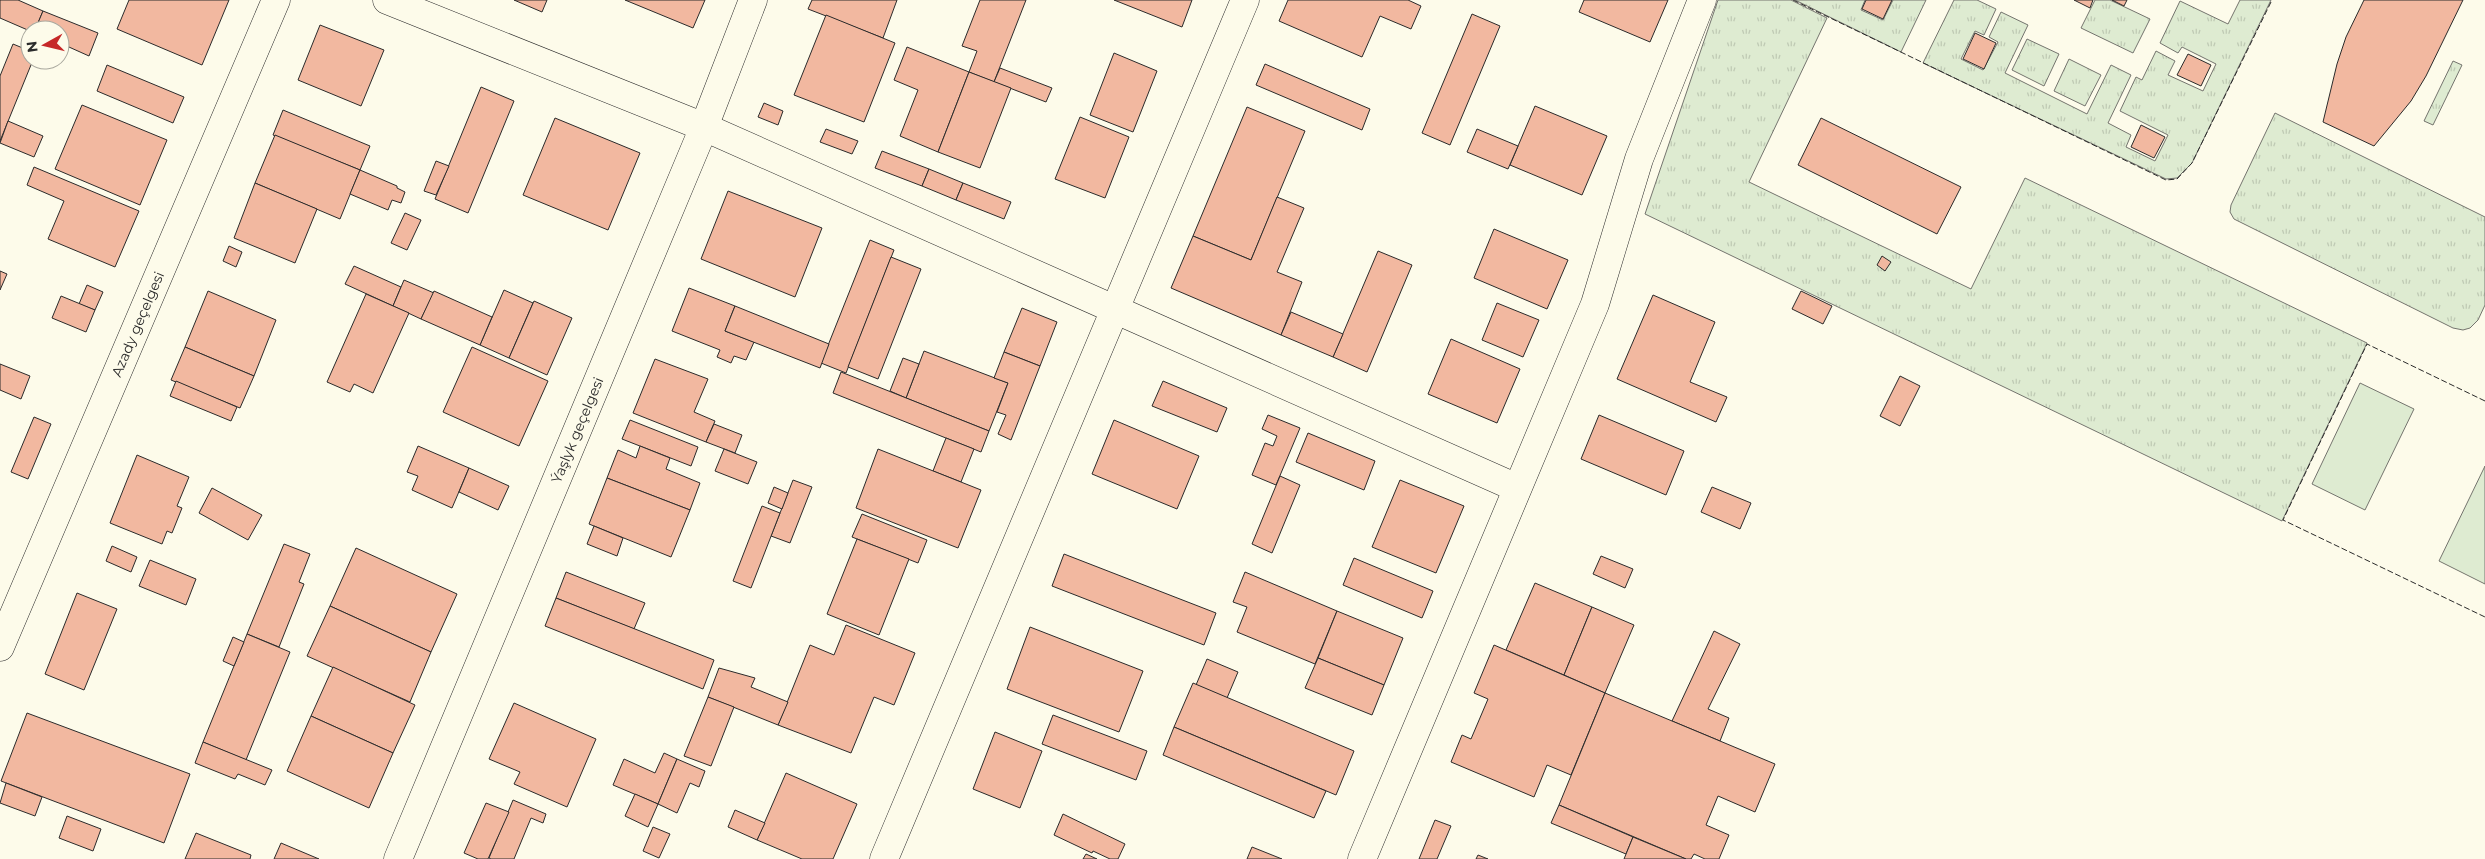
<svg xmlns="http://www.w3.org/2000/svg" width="2485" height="859" font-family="Montserrat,sans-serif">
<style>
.grass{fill:url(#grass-tufts);stroke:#74746e}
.pitch{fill:#deebd1;stroke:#74746e}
.building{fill:#f2b8a0;stroke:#2b2b2b}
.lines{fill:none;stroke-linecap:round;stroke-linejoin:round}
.street-casing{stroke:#2b2b2b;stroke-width:29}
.street{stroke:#fdfbea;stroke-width:28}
.fence{stroke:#2b2b2b;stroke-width:1;stroke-dasharray:6 2.5;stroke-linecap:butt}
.labels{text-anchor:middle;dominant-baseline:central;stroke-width:4;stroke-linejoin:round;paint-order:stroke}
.street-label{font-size:14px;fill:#2b2b2b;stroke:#fdfbea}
</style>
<defs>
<pattern id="grass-tufts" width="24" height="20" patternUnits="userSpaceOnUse" patternTransform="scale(1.25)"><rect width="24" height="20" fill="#deebd1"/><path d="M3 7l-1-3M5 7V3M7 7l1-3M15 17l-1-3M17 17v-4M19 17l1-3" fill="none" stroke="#bfcab4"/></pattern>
</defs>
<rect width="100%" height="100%" fill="#fdfbea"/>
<g class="grass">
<polygon points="1718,0 1791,0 1827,18 1749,182 1971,289 2025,178 2367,343 2282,521 1645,214"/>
<polygon points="1795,0 1865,0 1861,10 1883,20 1893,0 1926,0 1901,52"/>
<polygon points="1954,0 1977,0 1996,9 1984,35 1975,31 1961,59 1983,70 1998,42 1989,37 2001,12 2028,25 2005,73 2087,114 2111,65 2131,75 2108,123 2131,135 2126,147 2155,161 2168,135 2120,111 2136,77 2142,80 2156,51 2175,61 2168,75 2203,91 2216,64 2182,47 2178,53 2160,43 2180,1 2228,24 2240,0 2271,0 2192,163 2177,178 2166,179 1923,63"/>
<polygon points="2095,0 2110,0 2150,19 2133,53 2081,28"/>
<polygon points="2027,39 2059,54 2044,86 2012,70"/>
<polygon points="2069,59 2101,75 2085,106 2054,91"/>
<polygon points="2453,61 2462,65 2433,125 2424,121"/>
<polygon points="2275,113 2485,217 2485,305 2478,320 2470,328 2463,330 2453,328 2234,219 2230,212 2231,205"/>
</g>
<g class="pitch">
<polygon points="2360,383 2414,409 2365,510 2312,484"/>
<polygon points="2485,466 2485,584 2439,561"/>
</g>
<g class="building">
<polygon points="0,0 18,0 43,11 35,30 30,31 0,18"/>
<polygon points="129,0 229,0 202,65 117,29"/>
<polygon points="514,0 547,0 542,12"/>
<polygon points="625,0 705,0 693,28"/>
<polygon points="812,0 897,0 883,38 808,9"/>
<polygon points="980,0 1026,0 994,82 969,72 977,51 962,46"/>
<polygon points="1114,0 1192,0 1182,27"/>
<polygon points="1288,0 1408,0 1421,6 1411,29 1380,16 1362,57 1279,21"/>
<polygon points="1584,0 1668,0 1650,42 1579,12"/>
<polygon points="1866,0 1892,0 1883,19 1862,9"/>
<polygon points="2074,0 2093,0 2090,8"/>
<polygon points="2112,0 2127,0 2124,6"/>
<polygon points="2364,0 2463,0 2426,76 2411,101 2374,146 2323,122 2337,64 2346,37"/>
<polygon points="43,11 98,33 89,56 60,43 60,30 35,30"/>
<polygon points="1472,14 1500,26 1450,145 1422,133"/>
<polygon points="826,15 895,43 864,122 794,95"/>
<polygon points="320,25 384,50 361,106 298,80"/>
<polygon points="1975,33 1996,43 1984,69 1963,59"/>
<polygon points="13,44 30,51 30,60 33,60 0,141 0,76"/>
<polygon points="907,47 969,72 938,152 900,136 918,90 894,80"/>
<polygon points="1114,53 1157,71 1133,132 1090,115"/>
<polygon points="2188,54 2211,65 2201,86 2177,75"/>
<polygon points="1265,64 1370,109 1362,130 1256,85"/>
<polygon points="107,65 184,97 173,123 97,91"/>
<polygon points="1000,68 1052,88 1046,102 994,82"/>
<polygon points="969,72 1011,88 980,168 938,152"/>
<polygon points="481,87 514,101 468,213 435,199"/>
<polygon points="764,103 783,111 778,125 758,117"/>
<polygon points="82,105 167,140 140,205 55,169"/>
<polygon points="1535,106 1607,136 1582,195 1510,165"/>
<polygon points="1247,107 1305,131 1251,260 1193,236"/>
<polygon points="283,110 370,146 360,170 273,135"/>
<polygon points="1080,117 1129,137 1105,198 1055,179"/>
<polygon points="555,118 640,153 608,230 523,195"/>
<polygon points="1821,118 1961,187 1937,234 1798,165"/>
<polygon points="8,121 43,136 34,157 0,143"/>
<polygon points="2141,125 2165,137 2154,158 2131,147"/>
<polygon points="826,129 858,141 852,154 820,142"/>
<polygon points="1477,129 1518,146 1508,169 1467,152"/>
<polygon points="275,135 360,170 340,219 255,183"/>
<polygon points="882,151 929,169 922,186 875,168"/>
<polygon points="436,161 449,166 436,195 424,191"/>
<polygon points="34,167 139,211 115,267 48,239 64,201 27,185"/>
<polygon points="929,169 963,183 956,200 922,186"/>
<polygon points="360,170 397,186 397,188 405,192 401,203 392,200 388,210 350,194"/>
<polygon points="255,183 317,209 295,263 234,238"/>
<polygon points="963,183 1011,202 1004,219 956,200"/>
<polygon points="728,191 822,228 795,297 701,259"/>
<polygon points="1277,197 1304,208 1277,272 1302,282 1281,335 1171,288 1193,236 1251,260"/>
<polygon points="405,213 421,220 407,250 391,243"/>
<polygon points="1494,229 1568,260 1547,309 1474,278"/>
<polygon points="870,240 894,250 846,373 821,363"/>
<polygon points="229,246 242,252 236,267 223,261"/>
<polygon points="1378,251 1412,265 1367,372 1333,357"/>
<polygon points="1882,256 1891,262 1885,271 1877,265"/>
<polygon points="891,257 921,269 878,379 848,367"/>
<polygon points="354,266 401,287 393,306 345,284"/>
<polygon points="0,271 7,274 0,290"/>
<polygon points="404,280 434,293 421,319 393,306"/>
<polygon points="87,285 103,292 95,310 79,304"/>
<polygon points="689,288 735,306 725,331 754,342 746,360 734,356 731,363 717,357 720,350 672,331"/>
<polygon points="504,290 533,303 509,358 480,345"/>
<polygon points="208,291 276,320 254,376 185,347"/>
<polygon points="434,291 492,317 480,345 421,319"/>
<polygon points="1801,291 1832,306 1823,324 1792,309"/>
<polygon points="366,294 409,313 373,393 354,384 350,392 327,382"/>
<polygon points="1653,295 1715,322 1690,382 1727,397 1716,422 1617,379"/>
<polygon points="61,296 95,310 86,332 52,318"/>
<polygon points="534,301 572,318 547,375 509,358"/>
<polygon points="1497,303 1539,320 1523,357 1482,340"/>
<polygon points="735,306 829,344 820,368 725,331"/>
<polygon points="1022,308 1057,322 1040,366 1004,352"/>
<polygon points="1291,312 1343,334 1333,357 1281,335"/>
<polygon points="1451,339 1520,369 1497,423 1428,394"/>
<polygon points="185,347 254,376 240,408 171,380"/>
<polygon points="472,347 548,381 519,446 443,412"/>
<polygon points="924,351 1008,383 989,431 906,398"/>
<polygon points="1004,352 1040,366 1011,440 998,434 1006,415 997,412 1008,383 994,378"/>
<polygon points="903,358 919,364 906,398 890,391"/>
<polygon points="655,359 708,379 694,412 715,421 706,442 633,413"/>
<polygon points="0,364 30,376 21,399 0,390"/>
<polygon points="841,372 989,431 981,452 833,393"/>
<polygon points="1900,376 1920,386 1900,426 1880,416"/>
<polygon points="176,381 237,407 231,421 170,396"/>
<polygon points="1163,381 1227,408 1217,432 1152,406"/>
<polygon points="1268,415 1300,428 1276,485 1252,475 1265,443 1273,446 1277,436 1262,429"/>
<polygon points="1599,415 1684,451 1666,495 1581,459"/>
<polygon points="34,417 51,424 28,479 11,472"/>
<polygon points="630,420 698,447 691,466 622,439"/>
<polygon points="1114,420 1199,456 1177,509 1092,474"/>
<polygon points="714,424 742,435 735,453 706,442"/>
<polygon points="1308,433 1375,461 1364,490 1296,462"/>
<polygon points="946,438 974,449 961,482 933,471"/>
<polygon points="418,446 469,468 452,508 412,490 418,476 407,472"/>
<polygon points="640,446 670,458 666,469 700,483 690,510 607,478 618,450 636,458"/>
<polygon points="724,449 757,462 748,484 715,471"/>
<polygon points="878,449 981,490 958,548 856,508"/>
<polygon points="137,455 189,477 177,506 182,508 172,533 167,531 162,544 110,523"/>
<polygon points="469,468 509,486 498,510 459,492"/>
<polygon points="1280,476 1300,485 1272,553 1252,544"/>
<polygon points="607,478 690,510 671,557 589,524"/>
<polygon points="793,480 812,487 790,543 771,536"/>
<polygon points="1400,480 1464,506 1436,573 1372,547"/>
<polygon points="774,487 788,493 782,509 768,503"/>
<polygon points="1712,487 1751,503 1740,529 1701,512"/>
<polygon points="212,488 262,515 248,540 199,513"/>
<polygon points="762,506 780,513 751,588 733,581"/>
<polygon points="862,514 927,540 918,563 852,537"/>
<polygon points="594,526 623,538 617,556 587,544"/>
<polygon points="857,539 909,559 879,635 827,614"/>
<polygon points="284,544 310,554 299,582 304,584 279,647 247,634"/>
<polygon points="112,546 137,557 131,572 106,561"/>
<polygon points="356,548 457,594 431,652 330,606"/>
<polygon points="1064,554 1216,613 1204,645 1052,586"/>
<polygon points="1601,556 1633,569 1625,588 1593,574"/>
<polygon points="1354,558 1433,591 1422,618 1343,585"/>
<polygon points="150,560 196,579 186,605 139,586"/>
<polygon points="566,572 645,603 634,629 556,598"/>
<polygon points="1245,572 1337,611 1315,664 1237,632 1247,607 1233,602"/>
<polygon points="1535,583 1592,607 1564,675 1506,650"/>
<polygon points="77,593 117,609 84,690 45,674"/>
<polygon points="556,598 714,660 703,689 545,626"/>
<polygon points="330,606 431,652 410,702 307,656"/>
<polygon points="1592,607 1634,625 1605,693 1564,675"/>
<polygon points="1337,611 1403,638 1384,685 1318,658"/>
<polygon points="846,625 915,653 894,705 874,697 851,753 778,725 810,645 834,655"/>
<polygon points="1030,627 1143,671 1119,732 1007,689"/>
<polygon points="1714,631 1740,644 1708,709 1729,718 1720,741 1672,721"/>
<polygon points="247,634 290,652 246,760 203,742"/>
<polygon points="233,637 244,642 234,666 223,661"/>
<polygon points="1494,645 1605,693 1571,775 1547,765 1534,797 1451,762 1462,735 1471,739 1488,699 1474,693"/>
<polygon points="1318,658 1384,685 1372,715 1305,688"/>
<polygon points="1207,659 1238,672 1227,698 1196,685"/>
<polygon points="333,667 415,705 393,753 311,716"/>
<polygon points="719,668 755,678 751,687 788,702 778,725 708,697"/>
<polygon points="1193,683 1354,751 1336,795 1174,727"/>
<polygon points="1605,693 1775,764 1755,812 1718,796 1706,825 1729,835 1719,859 1705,859 1694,854 1691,859 1686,859 1559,805"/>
<polygon points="708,697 734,707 711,766 684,756"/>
<polygon points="514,703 596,739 567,807 514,784 520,772 489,759"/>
<polygon points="27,713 190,774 164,843 1,781"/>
<polygon points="1053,715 1147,751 1136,780 1042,744"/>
<polygon points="311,716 393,753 369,808 287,771"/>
<polygon points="1174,727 1326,791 1314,818 1163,755"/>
<polygon points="995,732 1042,751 1020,808 973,789"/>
<polygon points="203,742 272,770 265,785 238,774 235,779 195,763"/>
<polygon points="664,753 677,759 658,804 613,785 624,759 655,773"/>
<polygon points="677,759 705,771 699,787 690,783 677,813 658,804"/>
<polygon points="786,773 857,804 833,859 802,859 757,840"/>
<polygon points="6,783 42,797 35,816 0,803"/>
<polygon points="635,794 658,804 648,827 625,816"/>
<polygon points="513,800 546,814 543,823 531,818 514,859 491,859 489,858"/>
<polygon points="486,803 509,812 488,859 478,859 464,853"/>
<polygon points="1559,805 1633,837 1626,854 1551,823"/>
<polygon points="735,810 765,823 757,840 728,827"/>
<polygon points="1063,814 1125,844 1118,859 1110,859 1093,851 1092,853 1054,835"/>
<polygon points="67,816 101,829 93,851 59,838"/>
<polygon points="1435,820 1451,826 1437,859 1419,859"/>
<polygon points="653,827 670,834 659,858 643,851"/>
<polygon points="196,833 251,855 250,859 185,859"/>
<polygon points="1633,837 1686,859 1624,859"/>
<polygon points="281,843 319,859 274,859"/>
<polygon points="1252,847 1282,859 1247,859"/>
<polygon points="1086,854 1097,859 1083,859"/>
<polygon points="1478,855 1488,859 1476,859"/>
</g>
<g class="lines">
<defs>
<g id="street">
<polyline points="387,0 704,127 1517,488"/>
<path id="s1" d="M 0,647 L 276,0"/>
<path id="s2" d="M 398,859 L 704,127 L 753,0"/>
<polyline points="884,859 1245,0"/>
<polyline points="1362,859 1595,304 1639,159 1702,0"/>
</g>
</defs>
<use href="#street" class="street-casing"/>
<use href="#street" class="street"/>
<g class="fence">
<polyline points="1793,0 2166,180 2177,179 2192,163 2272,0"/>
<polyline points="2485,401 2367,344 2283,520 2485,617"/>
</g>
</g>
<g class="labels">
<g class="street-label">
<text stroke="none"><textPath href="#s1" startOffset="351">Azady geçelgesi</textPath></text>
<text stroke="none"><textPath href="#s2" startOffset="465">Ýaşlyk geçelgesi</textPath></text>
</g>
</g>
<g transform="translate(45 45) rotate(262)"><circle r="24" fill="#fdfbea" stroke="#a9a89e"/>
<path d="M0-4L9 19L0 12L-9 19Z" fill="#c62828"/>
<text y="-8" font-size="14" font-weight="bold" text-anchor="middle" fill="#2b2b2b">N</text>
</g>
</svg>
